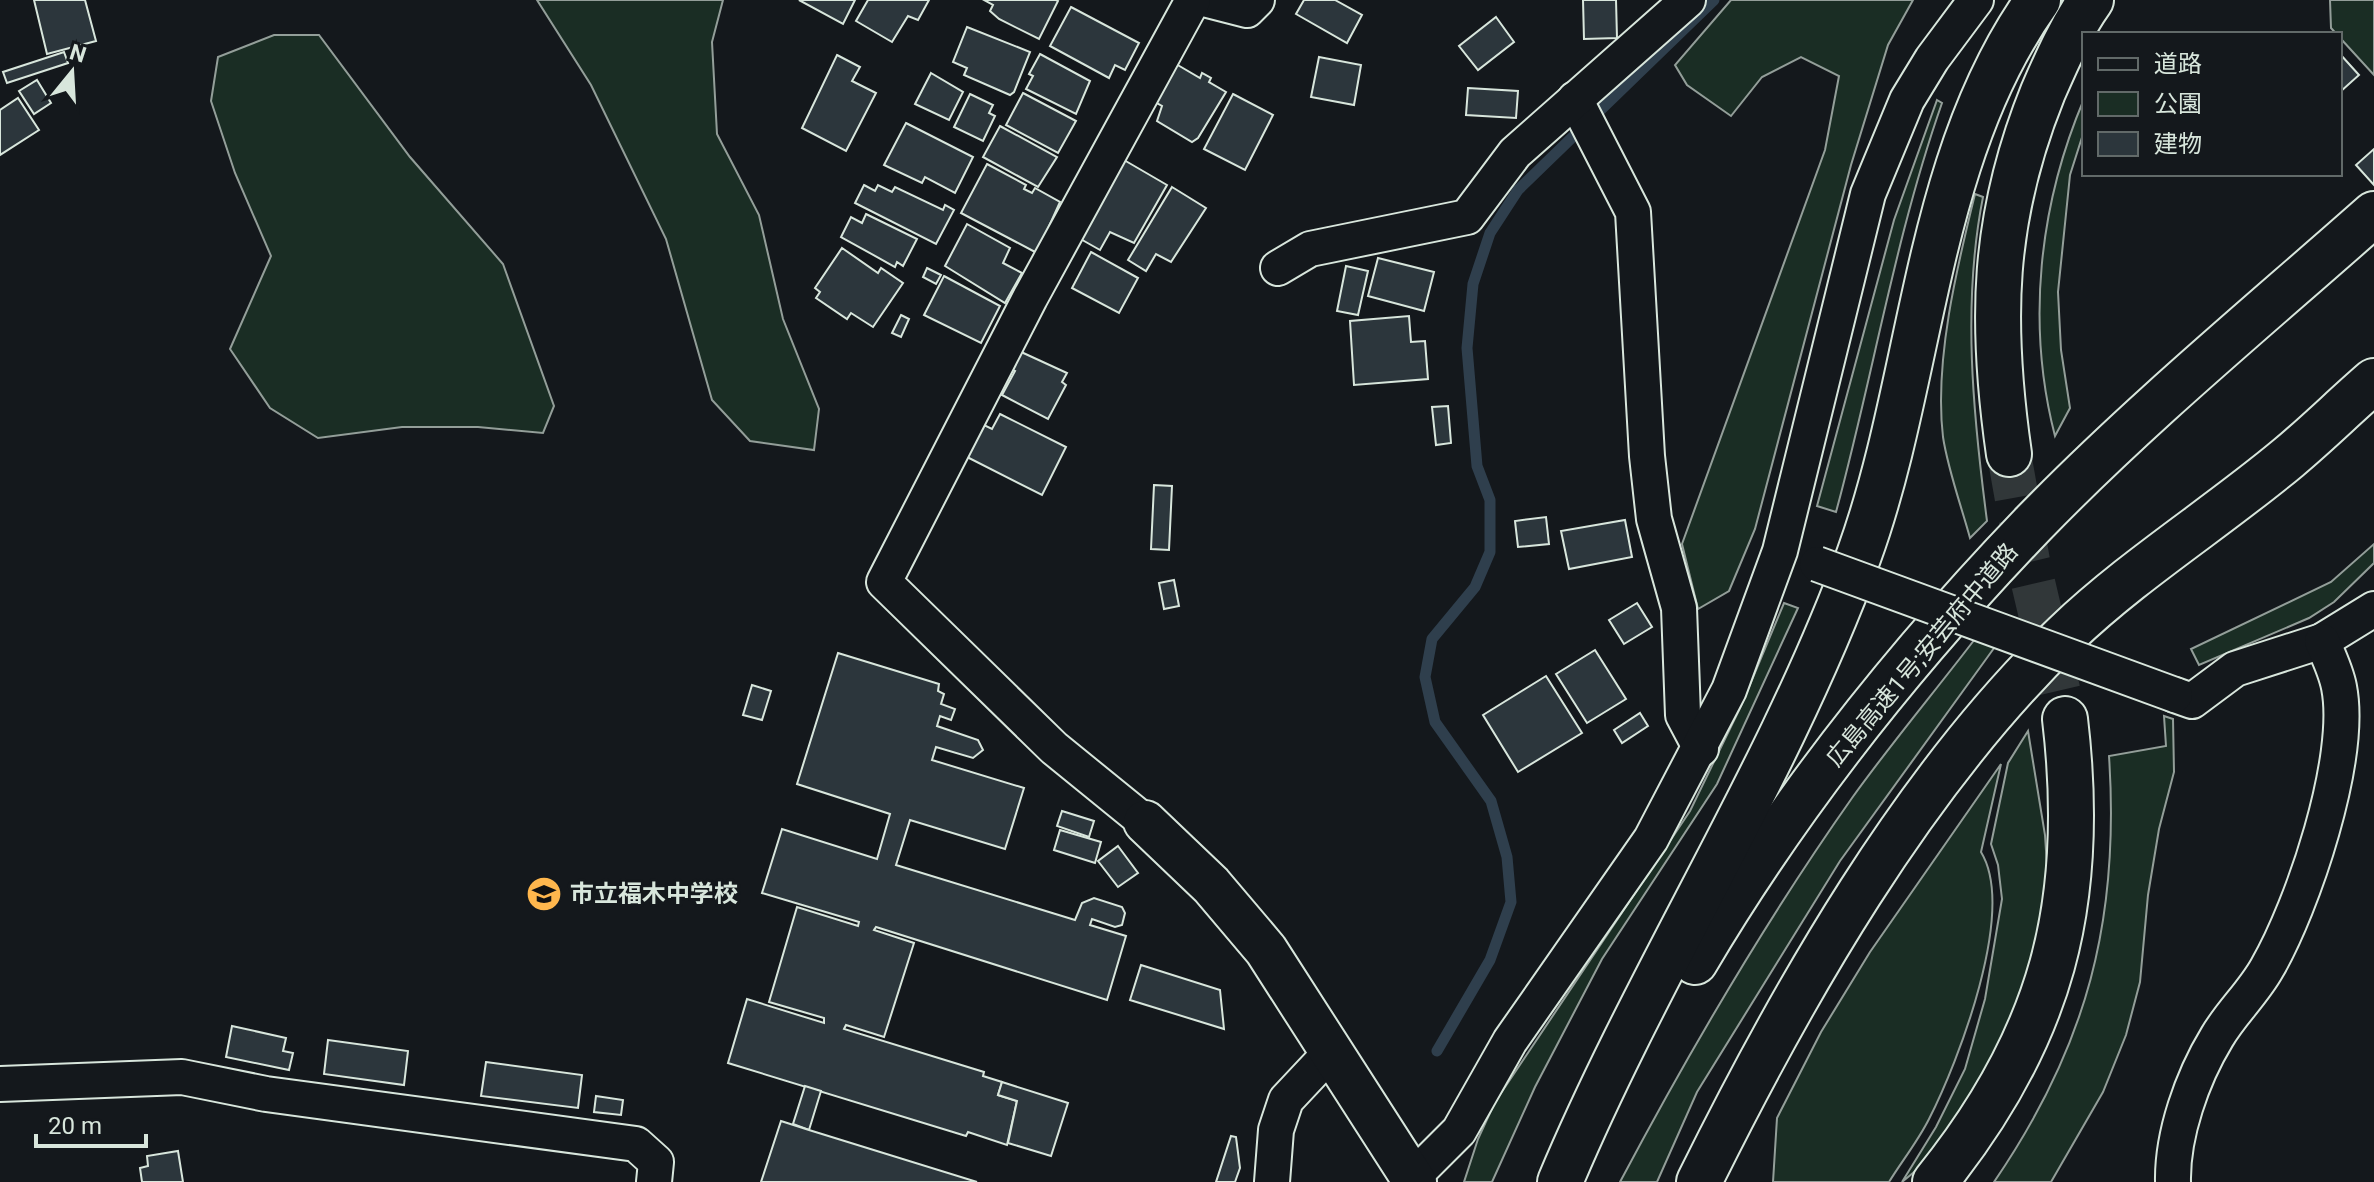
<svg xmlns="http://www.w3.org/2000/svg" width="2374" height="1182" font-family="Roboto,'Noto Sans JP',sans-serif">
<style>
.green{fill:#1a2d24;stroke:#939e99;stroke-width:2}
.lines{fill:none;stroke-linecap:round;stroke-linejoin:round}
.stream{stroke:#2f3f4d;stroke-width:11}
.building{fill:#2c363c;stroke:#d8e6dc;stroke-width:2}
.motorway-tunnel{stroke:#313739;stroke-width:44;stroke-dasharray:44 22;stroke-linecap:butt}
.minor-casing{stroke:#d8e6dc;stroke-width:38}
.tertiary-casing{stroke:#d8e6dc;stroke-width:46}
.motorway-casing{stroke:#d8e6dc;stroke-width:48}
.minor{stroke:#14181c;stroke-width:34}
.tertiary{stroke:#14181c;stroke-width:42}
.motorway{stroke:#14181c;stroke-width:44}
.minor-bridge-casing{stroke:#d8e6dc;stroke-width:38;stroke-linecap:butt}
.minor-bridge{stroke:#14181c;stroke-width:34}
.labels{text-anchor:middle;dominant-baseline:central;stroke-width:6;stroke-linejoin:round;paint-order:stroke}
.street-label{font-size:24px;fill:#d8e6dc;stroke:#14181c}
.poi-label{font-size:24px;font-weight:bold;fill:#d8e6dc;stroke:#14181c;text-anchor:start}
</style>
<rect width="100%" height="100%" fill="#14181c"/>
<g class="green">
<polygon points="537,0 723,0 712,42 717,134 759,215 783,319 819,409 814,450 750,441 712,400 666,239 591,85"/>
<polygon points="1731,0 1913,0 1888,45 1851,165 1755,529 1729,591 1698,609 1682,544 1825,150 1839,76 1801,57 1762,77 1731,116 1687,85 1675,65"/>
<polygon points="2330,0 2374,0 2374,75 2331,28"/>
<polygon points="274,35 319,35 410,157 503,264 554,406 543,433 478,427 402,427 318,438 270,408 230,349 271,256 235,173 211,101 218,57"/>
<path d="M 2084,99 L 2084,131 L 2070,175 L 2058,292 L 2061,350 L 2070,408 L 2055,436 C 2026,324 2039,205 2084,99 Z"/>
<path d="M 1937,100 L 1942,103 C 1895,237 1873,376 1836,512 L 1817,506 L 1894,220 Z"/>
<path d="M 1975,194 L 1983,197 C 1962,303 1973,414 1987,521 L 1970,538 C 1961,505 1948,470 1943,437 C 1934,361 1957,267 1975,194 Z"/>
<polygon points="2374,544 2374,563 2334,602 2309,618 2199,665 2191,649 2331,582"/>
<polygon points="1784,603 1798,608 1717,784 1602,959 1535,1087 1492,1182 1464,1182 1478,1139 1495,1102 1690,811 1741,706"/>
<path d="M 1978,635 L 1997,644 L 1840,861 L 1697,1092 L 1657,1182 L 1620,1182 C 1690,1050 1766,920 1852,798 C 1892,742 1937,689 1978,635 Z"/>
<path d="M 2164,716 L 2173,719 L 2174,772 L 2159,829 L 2148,895 L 2140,982 L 2126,1035 L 2103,1092 L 2051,1182 L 1994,1182 C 2087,1046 2120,920 2109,756 L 2166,746 Z"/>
<polygon points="2028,731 2045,835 2050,913 2011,1035 1942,1149 1902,1182 1936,1127 1965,1069 1985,999 2002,899 1998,865 1991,844 2008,763"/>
<path d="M 2001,764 L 1981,852 C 2017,911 1958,1062 1929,1119 C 1918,1141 1902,1161 1889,1182 L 1773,1182 L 1777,1118 L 1821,1032 L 1870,952 Z"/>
</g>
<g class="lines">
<polyline class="stream" points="1437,1051 1490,960 1511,902 1507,857 1491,801 1435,722 1425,677 1432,639 1475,587 1490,552 1490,500 1477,466 1467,348 1473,284 1490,233 1518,190 1714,0"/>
</g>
<g class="building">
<polygon points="34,0 85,0 96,41 47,54"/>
<polygon points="799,0 855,0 843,24"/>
<polygon points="868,0 929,0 918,20 908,16 892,42 856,21"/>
<polygon points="984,0 1056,0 1058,1 1039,39 999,19 990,11 993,5"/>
<polygon points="1304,0 1335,0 1362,15 1347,43 1296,14"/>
<polygon points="1583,0 1616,0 1617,38 1584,39"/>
<polygon points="1071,7 1139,43 1125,70 1115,65 1109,78 1050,46"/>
<polygon points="1496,17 1514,42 1478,70 1459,46"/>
<polygon points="967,27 1030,52 1014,92 1010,95 964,75 967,68 953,62"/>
<polygon points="64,52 68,63 7,83 3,72"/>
<polygon points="1040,54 1090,81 1076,114 1026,89 1033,76 1029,74"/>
<polygon points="2340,54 2359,75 2340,92"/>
<polygon points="837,55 860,67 852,81 876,93 846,151 802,128"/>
<polygon points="1319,57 1361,65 1354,105 1311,97"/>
<polygon points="1176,64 1200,78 1202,73 1211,78 1209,82 1226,92 1198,138 1192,142 1157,121 1162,106 1155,102"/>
<polygon points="931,73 963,92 949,120 915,104"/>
<polygon points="37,80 51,103 34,114 19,91"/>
<polygon points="1468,88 1518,91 1516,118 1466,115"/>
<polygon points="1023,93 1076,121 1058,153 1006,125"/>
<polygon points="970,94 993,105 989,113 995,116 983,141 954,127"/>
<polygon points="1233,94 1273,115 1245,170 1204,149"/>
<polygon points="18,98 39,130 0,155 0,110"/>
<polygon points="906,123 973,157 955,193 925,177 922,183 884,165"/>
<polygon points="1000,126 1057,157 1038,187 983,157"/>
<polygon points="2374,149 2374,185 2356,165"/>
<polygon points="1124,160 1167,185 1134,243 1110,232 1100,250 1077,237"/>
<polygon points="987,164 1026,185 1024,189 1032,193 1035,188 1060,202 1037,253 961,213"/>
<polygon points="864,185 875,191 878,185 892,192 895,187 943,210 945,205 954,210 936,244 855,203"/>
<polygon points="1172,187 1206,208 1171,262 1156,254 1146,271 1128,260"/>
<polygon points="866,214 917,239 903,266 897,262 895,267 841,237 851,217 862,223"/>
<polygon points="967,224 1010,248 1003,263 1022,273 1005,303 945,266"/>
<polygon points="842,248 878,273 881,268 903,283 873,327 851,313 847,319 816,298 820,292 815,288"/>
<polygon points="1091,252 1138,278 1119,313 1072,288"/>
<polygon points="1378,258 1434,272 1424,311 1368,296"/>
<polygon points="1346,266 1368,271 1358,315 1337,311"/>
<polygon points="927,268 941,275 936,284 923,277"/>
<polygon points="944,276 1000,306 981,343 924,315"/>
<polygon points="901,315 909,319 901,337 892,333"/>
<polygon points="1409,316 1411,342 1425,341 1428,379 1354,385 1350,321"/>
<polygon points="1019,351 1067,373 1062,382 1066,385 1048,419 1002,395 1015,371 1010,369"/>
<polygon points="1448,406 1451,443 1436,445 1432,407"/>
<polygon points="1000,414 1066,447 1042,495 967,457 984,425 992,429"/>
<polygon points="1154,485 1172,486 1169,550 1151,549"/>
<polygon points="1546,517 1549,544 1518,547 1515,521"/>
<polygon points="1625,520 1632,557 1569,569 1561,531"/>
<polygon points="1174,580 1179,606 1164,609 1159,583"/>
<polygon points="1637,603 1652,627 1624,644 1609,620"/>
<polygon points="1595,650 1626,699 1587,723 1556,674"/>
<polygon points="838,653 939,684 938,691 944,694 941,704 955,709 951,720 940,716 937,726 978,740 983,750 973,758 936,747 932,760 1024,788 1005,849 910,820 896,865 1075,920 1082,903 1094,898 1122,907 1125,913 1122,925 1115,927 1092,919 1090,925 1126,936 1107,1000 876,927 874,930 914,943 884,1037 846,1025 844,1029 984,1072 983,1076 1002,1082 998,1095 1017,1101 1007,1145 968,1132 966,1136 728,1063 747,999 824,1023 824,1018 769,1002 797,907 858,926 859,922 762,893 782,829 877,859 890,814 797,784"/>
<polygon points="1546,676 1582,733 1518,772 1483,715"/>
<polygon points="752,685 771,691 762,720 743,715"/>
<polygon points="1640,713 1648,726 1622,743 1614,730"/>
<polygon points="1062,811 1094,821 1089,837 1057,826"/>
<polygon points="1060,830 1101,842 1095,863 1054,850"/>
<polygon points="1118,846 1138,873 1118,887 1098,861"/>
<polygon points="1141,965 1220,990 1224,1029 1130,1000"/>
<polygon points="232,1026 286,1038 283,1051 293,1053 289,1070 226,1057"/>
<polygon points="328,1040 408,1051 404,1085 324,1074"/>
<polygon points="486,1062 582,1075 578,1108 481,1096"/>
<polygon points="1002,1082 1068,1103 1051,1156 1008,1143 1017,1101 998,1095"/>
<polygon points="805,1086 821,1091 809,1130 793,1124"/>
<polygon points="596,1096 623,1100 621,1115 594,1112"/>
<polygon points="781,1121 809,1130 977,1182 761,1182"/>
<polygon points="1231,1136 1236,1137 1240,1168 1235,1182 1216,1182"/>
<polygon points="178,1151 183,1182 142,1182 140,1168 148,1166 147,1156"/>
</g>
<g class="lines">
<polyline class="motorway-tunnel" points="2009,454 2028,561 2065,719"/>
<defs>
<g id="minor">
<polyline points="1208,0 1247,10 1257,0"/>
<polyline points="1575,99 1633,212 1647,456 1654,519 1679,608 1683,715 1701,749"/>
<polyline points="1278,268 1310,249 1467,217 1515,153 1688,0"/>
<polyline points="2175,695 2192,701 2235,669 2322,641 2374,609"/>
<polyline points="1145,822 1054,748 884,582 1030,298 1193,0"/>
<polyline points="0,1084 182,1077 266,1094 636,1144 656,1162 654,1182"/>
<polyline points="1412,1178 1459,1131 1510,1041 1651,839 1729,690 1780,551 1868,194 1907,100 1932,59 1976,0"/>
<polyline points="1272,1182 1276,1130 1286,1100 1332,1051"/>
<path d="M 2173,1182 C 2172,1135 2192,1078 2217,1037 C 2231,1013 2253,993 2267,968 C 2303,906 2353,758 2339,687 C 2336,671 2328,655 2322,641"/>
</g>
<polyline id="tertiary" points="1145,822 1211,885 1266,950 1415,1182"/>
<g id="motorway">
<path d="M 2009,454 C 1990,322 1992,218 2043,92 C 2057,60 2071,28 2091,0"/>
<path d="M 1695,962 C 1789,803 1906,656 2034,523 C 2141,413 2260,315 2374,214"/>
<path d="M 1560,1182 C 1650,968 1779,773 1859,555 C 1924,376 1924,159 2038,0"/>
<path d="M 1699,1182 C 1792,994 1913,781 2065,635 C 2134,569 2215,519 2288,458 C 2318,433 2345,406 2374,381"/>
<path d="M 1935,1182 C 2052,1037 2087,903 2065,719"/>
</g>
</defs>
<use href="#minor" class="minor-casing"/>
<use href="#tertiary" class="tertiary-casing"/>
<use href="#motorway" class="motorway-casing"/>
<use href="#minor" class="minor"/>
<use href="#tertiary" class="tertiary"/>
<use href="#motorway" class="motorway"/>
<defs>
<polyline id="minor-bridge" points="1817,564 2175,695"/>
</defs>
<use href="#minor-bridge" class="minor-bridge-casing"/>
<use href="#minor-bridge" class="minor-bridge"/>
</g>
<defs>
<symbol id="school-disc" viewBox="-11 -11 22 22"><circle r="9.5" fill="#ffb74d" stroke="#14181c"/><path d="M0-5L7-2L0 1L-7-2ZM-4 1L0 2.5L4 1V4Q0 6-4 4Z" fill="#111"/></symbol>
</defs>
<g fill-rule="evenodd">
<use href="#school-disc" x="524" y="874" width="40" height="40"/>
</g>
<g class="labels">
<g class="street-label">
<text transform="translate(1922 655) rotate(-50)">広島高速1号;安芸府中道路</text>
</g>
<g class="poi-label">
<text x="570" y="894">市立福木中学校</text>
</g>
</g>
<rect x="2082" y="32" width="260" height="144" fill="#14181c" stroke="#626a69" stroke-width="2"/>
<rect x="2098" y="58" width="40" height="12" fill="#14181c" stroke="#626a69" stroke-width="2"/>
<text x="2154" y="72" font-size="24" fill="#d8e6dc">道路</text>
<rect x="2098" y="92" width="40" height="24" fill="#1a2d24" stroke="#626a69" stroke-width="2"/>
<text x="2154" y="112" font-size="24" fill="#d8e6dc">公園</text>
<rect x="2098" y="132" width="40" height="24" fill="#2c363c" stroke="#626a69" stroke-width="2"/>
<text x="2154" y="152" font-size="24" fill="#d8e6dc">建物</text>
<g transform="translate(72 72) rotate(18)" stroke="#14181c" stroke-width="6" paint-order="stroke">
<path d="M0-6L14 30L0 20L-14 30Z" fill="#d8e6dc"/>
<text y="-12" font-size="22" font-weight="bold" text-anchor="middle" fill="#d8e6dc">N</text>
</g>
<path d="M36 1134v12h110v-12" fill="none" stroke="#d8e6dc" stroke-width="4"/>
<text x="48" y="1134" font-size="24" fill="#d8e6dc" stroke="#14181c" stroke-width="6" paint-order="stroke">20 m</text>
</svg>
